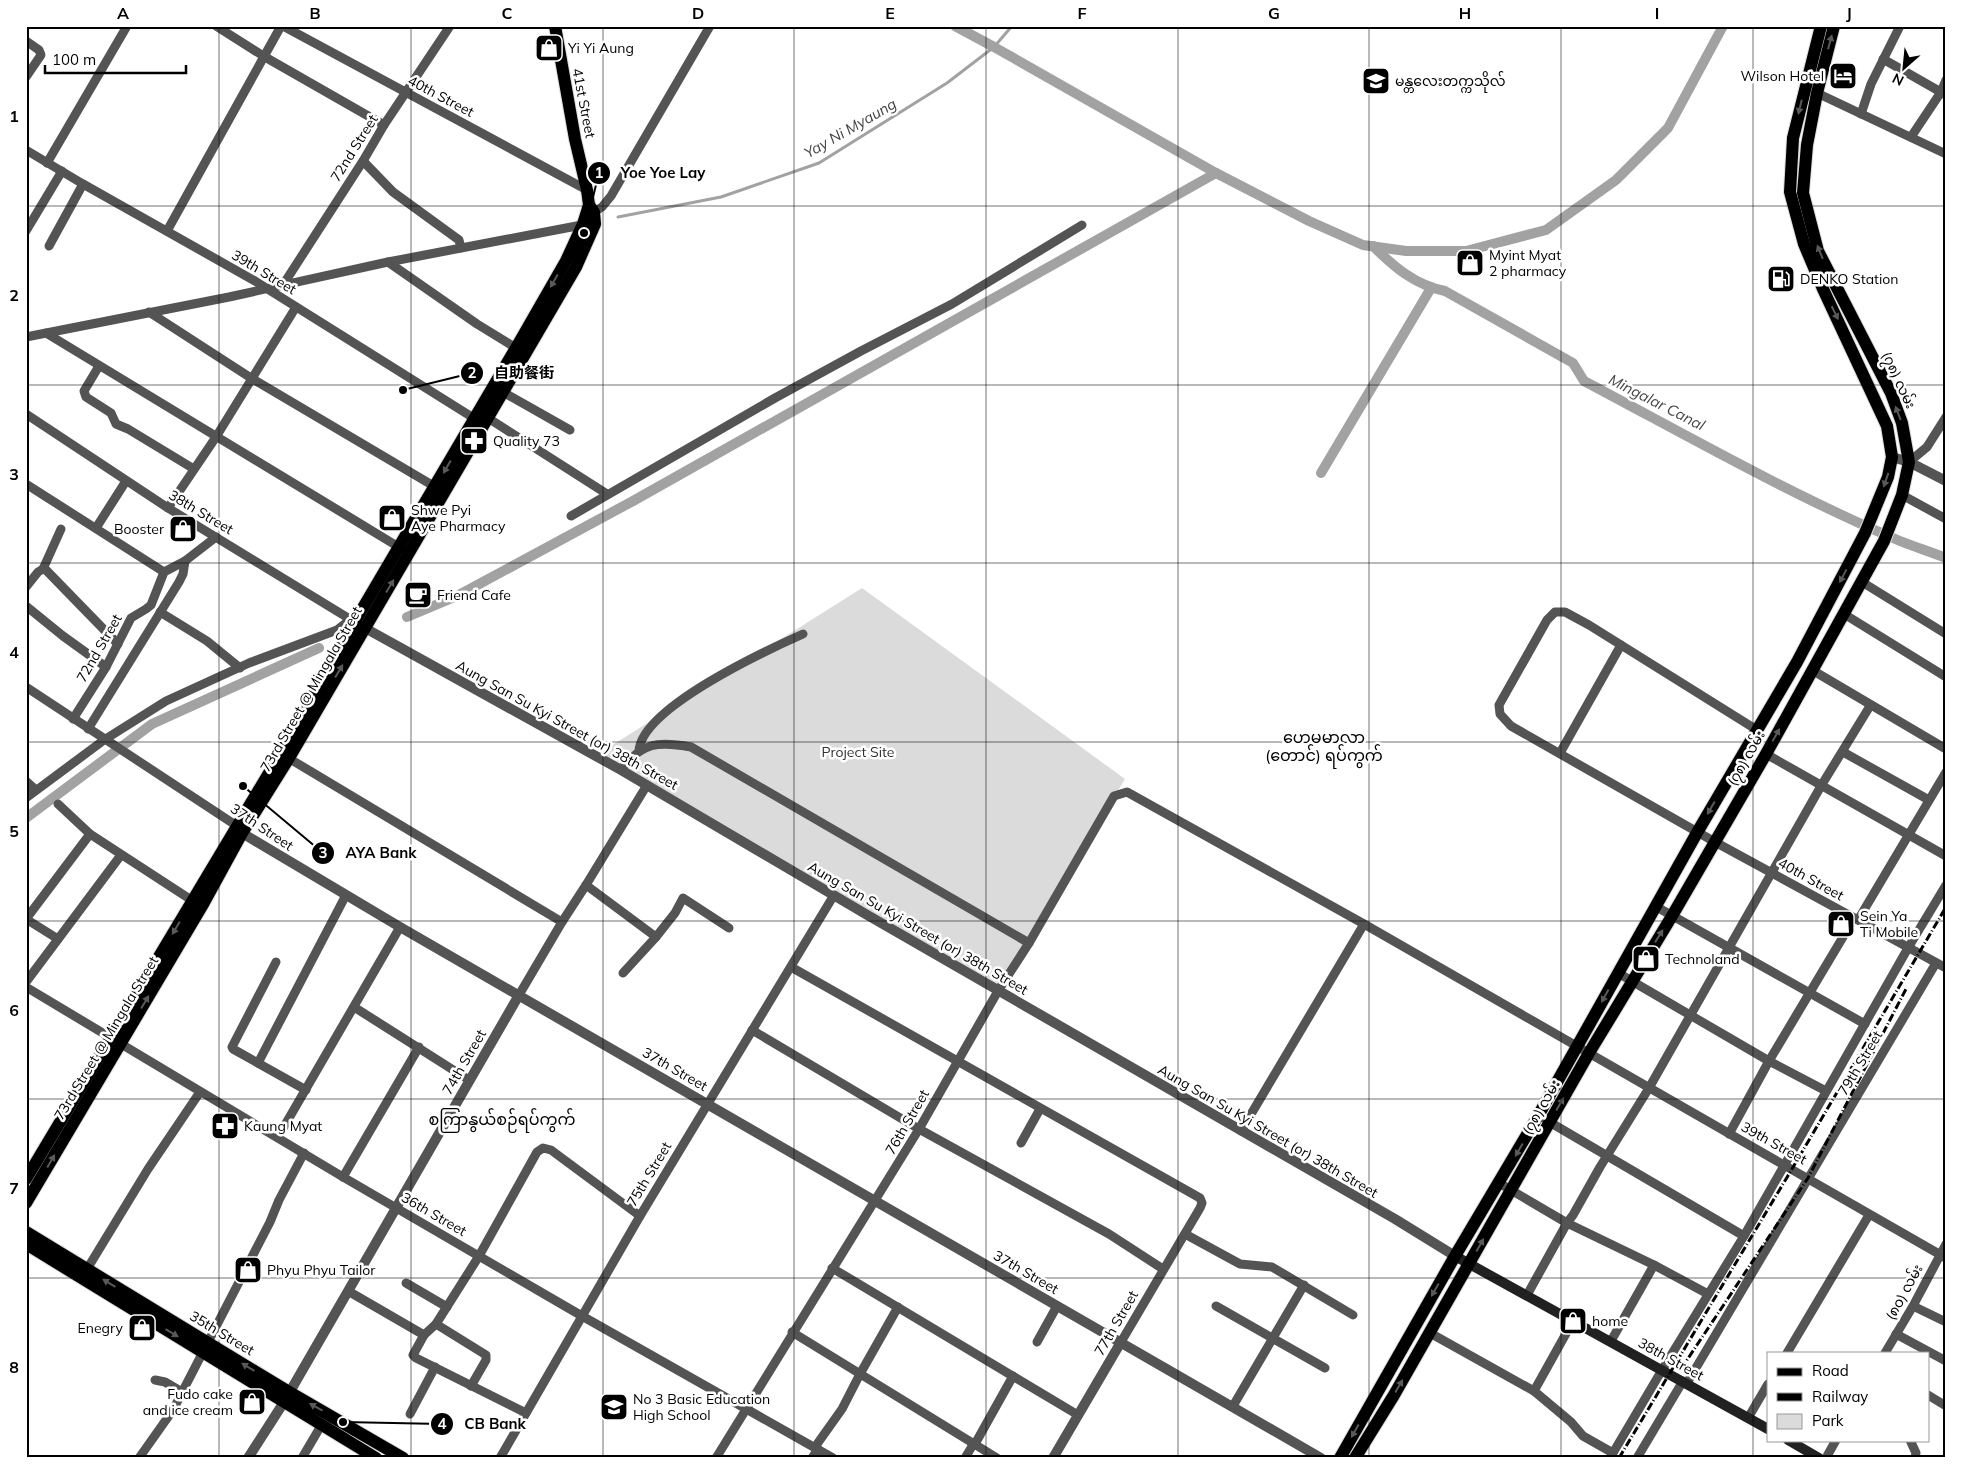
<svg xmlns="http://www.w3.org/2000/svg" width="1972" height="1484" font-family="Mulish,'Noto Sans SC','Noto Sans Myanmar',sans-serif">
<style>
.green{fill:#dbdbdb}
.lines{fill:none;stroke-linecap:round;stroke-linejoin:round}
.stream{stroke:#a2a2a2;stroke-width:3}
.canal{stroke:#a2a2a2;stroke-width:10}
.primary-casing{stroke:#dbdbdb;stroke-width:14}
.minor{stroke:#545454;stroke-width:9}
.tertiary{stroke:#545454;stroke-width:10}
.secondary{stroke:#212121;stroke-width:10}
.primary{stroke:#000;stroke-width:12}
.rail{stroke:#000;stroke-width:3;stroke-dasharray:8 2.5 1 2.5;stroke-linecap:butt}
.oneway{fill:#595959}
.grid{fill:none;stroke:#000;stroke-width:1;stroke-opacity:0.55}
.labels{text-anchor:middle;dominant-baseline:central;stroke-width:5;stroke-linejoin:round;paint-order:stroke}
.poi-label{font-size:14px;fill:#000;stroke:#fff;text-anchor:start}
.street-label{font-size:14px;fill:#000;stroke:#fff}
.park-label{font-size:14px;fill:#323232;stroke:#fff}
.water-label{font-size:15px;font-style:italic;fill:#434343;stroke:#fff}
.quarter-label{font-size:16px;fill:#000;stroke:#fff}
.leader{fill:none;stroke:#000;stroke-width:2}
.callout-dot{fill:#000;stroke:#fff;stroke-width:2}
.mark-label{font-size:15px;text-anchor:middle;font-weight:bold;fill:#fff}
.callout-label{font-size:15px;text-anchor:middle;font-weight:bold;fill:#000;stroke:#fff;stroke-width:5;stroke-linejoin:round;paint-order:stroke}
.neatline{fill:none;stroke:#000;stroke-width:2}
.grid-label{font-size:16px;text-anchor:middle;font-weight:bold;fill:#000}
</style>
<rect width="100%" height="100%" fill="#fff"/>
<polygon class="green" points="862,588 1125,779 998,991 595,756"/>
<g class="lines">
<polyline class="stream" points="618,217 721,197 819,163 947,83 994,47 1012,26"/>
<g class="canal">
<polyline points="955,26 994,47 1216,173 1309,221 1363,245 1406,251 1466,251 1546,230 1616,180 1668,128 1723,26"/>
<path d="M 1373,246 C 1394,267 1415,285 1445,291 L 1573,363 L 1584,381 C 1688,436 1791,495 1900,541 C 1915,547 1931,552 1946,558"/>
<polyline points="1321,473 1431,288"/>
<polyline points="407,617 457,596 633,501 1216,173"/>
<polyline points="26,818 152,724 319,648"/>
</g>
<defs>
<g id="primary">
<polyline points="26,1179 281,753 360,613 516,348 566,261 583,224 589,205"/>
<polyline points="26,1203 202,906 242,833 289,758 576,267 595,224 594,212 589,205 587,190 575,139 555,26"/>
<polyline points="26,1232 289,1392 403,1458"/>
<polyline points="26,1244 376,1458"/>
<polyline points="1340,1458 1455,1256 1538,1116 1698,831 1797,662 1865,533 1888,477 1892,457 1887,426 1823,289 1804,244 1790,192 1793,138 1821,26"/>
<polyline points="1355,1458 1394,1395 1589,1053 1672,916 1766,754 1884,541 1902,495 1909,462 1902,423 1891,393 1818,251 1803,193 1807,145 1817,93 1834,26"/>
</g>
</defs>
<use href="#primary" class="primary-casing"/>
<g class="minor">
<polyline points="216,26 265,57 384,125"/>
<polyline points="283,26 587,190"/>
<polyline points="26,41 39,50 41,55 26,77"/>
<polyline points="1883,59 1946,95"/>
<polyline points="1817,93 1946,154"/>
<polyline points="1861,114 1871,84 1900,26"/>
<polyline points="1911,137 1941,92 1946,80"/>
<polyline points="26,150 83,184 255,281 480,422"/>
<polyline points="363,161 393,192 459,240 461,248"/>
<polyline points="47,163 127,26"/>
<polyline points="594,212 602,207 611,196 710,26"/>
<polyline points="26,231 62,171"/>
<polyline points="167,231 281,26"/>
<polyline points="49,246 83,184"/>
<polyline points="388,262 477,324 521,351"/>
<polyline points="283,285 363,161 384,125 450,26"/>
<polyline points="149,312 251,378 439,489"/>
<polyline points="46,333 402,549"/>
<polyline points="26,337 229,297 388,262 587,224"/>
<polyline points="99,366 84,391 86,397 111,413 116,424 128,429 194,469"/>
<polyline points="503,392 570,430"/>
<polyline points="26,414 168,508 358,624"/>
<polyline points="488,418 607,494"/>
<polyline points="1909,462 1927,447 1946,417"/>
<polyline points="26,484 164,572"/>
<polyline points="1902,495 1946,519"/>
<polyline points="168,508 216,437 296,307"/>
<polyline points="571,516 775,398 861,351 952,304 1082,225"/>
<polyline points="96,528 126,481"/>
<polyline points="43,569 61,529"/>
<polyline points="1862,582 1946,634"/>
<polyline points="26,587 38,572 43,569 46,570 118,644"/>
<polyline points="26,606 63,636 106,667"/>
<polyline points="160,612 207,641 240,668"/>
<polyline points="1844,614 1946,677"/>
<polyline points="1812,670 1946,749"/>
<polyline points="26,687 237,826 240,830"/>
<polyline points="73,719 106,667 131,618 146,609 151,605 164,572 185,561 216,537"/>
<polyline points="88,729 179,582 183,574 185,561"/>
<polyline points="1757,730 1589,625 1565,612 1555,612 1547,620 1499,705 1500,714 1511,726 1715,842 1946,968"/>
<path d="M 639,751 C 641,708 767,650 803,634"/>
<polyline points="1843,752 1929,800"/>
<polyline points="1560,753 1621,645"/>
<polyline points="1766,754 1946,856"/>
<polyline points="285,756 562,922"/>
<path d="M 621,770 C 642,742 658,741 691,747 L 1029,943"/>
<polyline points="26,781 36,790"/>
<polyline points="26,798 104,740 166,701 249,663 337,630 351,619"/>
<polyline points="58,804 90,834 196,903"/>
<polyline points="586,885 656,937 623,973"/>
<polyline points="1655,906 1865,1024"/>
<polyline points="1858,920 1946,772"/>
<polyline points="656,937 675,913 683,898 729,928"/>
<polyline points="58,939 26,919 90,834"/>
<polyline points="276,962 232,1047 233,1049 306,1090"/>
<polyline points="791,967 1200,1198 1202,1203 1200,1208 1121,1342"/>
<polyline points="1618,973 1769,1061 1826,1091"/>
<polyline points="26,982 121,855"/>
<polyline points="26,987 343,1177 582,1316 833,1458"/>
<polyline points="519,995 562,922 586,885 647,785"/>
<polyline points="354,1007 469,1080"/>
<polyline points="752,1030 919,1129 1109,1234 1163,1269"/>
<polyline points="258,1063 346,895"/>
<polyline points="1546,1120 1744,1236"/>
<polyline points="1241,1131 1364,924"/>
<polyline points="1729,1134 1769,1061 1843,937"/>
<polyline points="278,1137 400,927"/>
<polyline points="1021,1143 1040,1109"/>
<polyline points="343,1177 419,1047"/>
<polyline points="1499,1183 1567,1223 1654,1265 1708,1294"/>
<polyline points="1185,1234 1240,1264 1272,1267 1353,1315"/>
<polyline points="832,1268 1078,1415"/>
<polyline points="84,1274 148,1169 200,1092"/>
<polyline points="406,1283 447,1307"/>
<polyline points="348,1291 424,1335"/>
<polyline points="1527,1295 1567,1223 1573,1215 1600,1167 1649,1088 1821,786 1870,706"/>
<polyline points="1216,1306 1325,1368"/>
<polyline points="1913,1306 1946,1322"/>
<polyline points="436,1324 486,1355 486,1360 471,1386"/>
<polyline points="792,1332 997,1458"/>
<polyline points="1430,1333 1534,1391 1571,1422 1583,1436 1613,1453"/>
<polyline points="1896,1334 1946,1361"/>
<polyline points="1611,1341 1654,1265"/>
<polyline points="1037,1342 1057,1306"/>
<polyline points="1787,1353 1869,1215"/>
<polyline points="1885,1353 1913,1306 1946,1244"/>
<polyline points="155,1380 165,1382 182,1392"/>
<polyline points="1687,1383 1936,963"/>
<polyline points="1534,1391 1573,1321"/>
<polyline points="1928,1395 1946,1406"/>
<polyline points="1233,1406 1304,1285"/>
<polyline points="526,1413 416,1358 413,1355 424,1335 436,1324 479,1256 537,1152 543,1148 551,1150 640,1216"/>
<polyline points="410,1414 435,1367"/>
<polyline points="1748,1418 1768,1384"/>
<polyline points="1910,1440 1916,1453 1915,1458"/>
<polyline points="975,1444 1013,1376"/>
<polyline points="815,1447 842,1409 860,1374 898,1307"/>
<polyline points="139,1458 173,1410 270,1222 279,1200 304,1153"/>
<polyline points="302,1458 322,1424"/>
<polyline points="500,1458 640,1216 834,895"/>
<polyline points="716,1458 919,1129 998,991 1029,943 1114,796 1127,792 1364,924 1946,1258"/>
<polyline points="812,1458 818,1449"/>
<polyline points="965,1458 974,1443"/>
<polyline points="1610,1458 1662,1370 1744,1236 1908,948 1946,885"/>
<polyline points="1637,1458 1683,1381"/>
<polyline points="1826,1458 1836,1440"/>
</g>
<g class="tertiary">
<polyline points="1892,457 1909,462 1946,481"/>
<polyline points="365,628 621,770 869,916 1395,1219 1455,1256"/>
<polyline points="242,833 400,927 1321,1458"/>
<polyline points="248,1458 284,1402 519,995"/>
<polyline points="1053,1458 1121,1342"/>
</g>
<g class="secondary">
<polyline points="1455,1256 1768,1429"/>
<polyline points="1788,1440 1819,1458"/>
</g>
<use href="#primary" class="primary"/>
<g class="rail">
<polyline points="1681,1369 1808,1178 1906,989"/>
<polyline points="1619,1458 1792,1169 1946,907"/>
</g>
</g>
<defs><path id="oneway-solid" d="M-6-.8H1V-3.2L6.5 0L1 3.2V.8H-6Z" transform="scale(1.25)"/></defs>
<g class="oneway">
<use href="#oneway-solid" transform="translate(1830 42) rotate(-75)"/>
<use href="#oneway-solid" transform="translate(1800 107) rotate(104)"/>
<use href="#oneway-solid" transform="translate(1820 252) rotate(-112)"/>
<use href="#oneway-solid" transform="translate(554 281) rotate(120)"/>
<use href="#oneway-solid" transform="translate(1835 313) rotate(64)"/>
<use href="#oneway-solid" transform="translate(1898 413) rotate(-111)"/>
<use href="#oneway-solid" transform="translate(447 467) rotate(120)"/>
<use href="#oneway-solid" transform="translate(1886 480) rotate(109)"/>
<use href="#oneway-solid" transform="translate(1843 576) rotate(118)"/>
<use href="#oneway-solid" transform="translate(390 586) rotate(-59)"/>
<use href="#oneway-solid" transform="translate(339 671) rotate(-59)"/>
<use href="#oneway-solid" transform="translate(1776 735) rotate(-61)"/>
<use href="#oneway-solid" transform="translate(1711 808) rotate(120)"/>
<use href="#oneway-solid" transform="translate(176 928) rotate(121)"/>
<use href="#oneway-solid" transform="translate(1659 936) rotate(-58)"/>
<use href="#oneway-solid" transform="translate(1605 996) rotate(119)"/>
<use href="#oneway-solid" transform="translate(145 1002) rotate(-59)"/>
<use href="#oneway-solid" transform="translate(1560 1104) rotate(-60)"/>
<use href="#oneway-solid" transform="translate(1519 1150) rotate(120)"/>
<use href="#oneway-solid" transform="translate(51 1161) rotate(-60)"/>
<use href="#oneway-solid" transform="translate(1480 1245) rotate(-61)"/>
<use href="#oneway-solid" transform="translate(109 1283) rotate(-149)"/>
<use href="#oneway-solid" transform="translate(1435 1290) rotate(120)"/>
<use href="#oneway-solid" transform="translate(172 1333) rotate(31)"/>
<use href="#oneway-solid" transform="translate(248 1367) rotate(-149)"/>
<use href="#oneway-solid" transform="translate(1399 1386) rotate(-60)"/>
<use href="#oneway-solid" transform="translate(316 1407) rotate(-151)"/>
<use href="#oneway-solid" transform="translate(1355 1431) rotate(119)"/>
</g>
<path class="grid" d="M 219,26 L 219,1458M 411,26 L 411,1458M 603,26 L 603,1458M 794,26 L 794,1458M 986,26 L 986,1458M 1178,26 L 1178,1458M 1369,26 L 1369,1458M 1561,26 L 1561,1458M 1753,26 L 1753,1458M 26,206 L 1946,206M 26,385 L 1946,385M 26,563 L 1946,563M 26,742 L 1946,742M 26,921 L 1946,921M 26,1099 L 1946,1099M 26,1278 L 1946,1278"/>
<defs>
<symbol id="shop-square" viewBox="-11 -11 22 22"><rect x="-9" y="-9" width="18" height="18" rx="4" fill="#000" stroke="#fff"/><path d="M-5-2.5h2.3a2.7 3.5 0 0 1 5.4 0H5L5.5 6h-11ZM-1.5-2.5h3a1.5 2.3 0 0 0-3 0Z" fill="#fff"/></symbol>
<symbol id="hotel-square" viewBox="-11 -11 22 22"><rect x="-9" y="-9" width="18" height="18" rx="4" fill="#000" stroke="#fff"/><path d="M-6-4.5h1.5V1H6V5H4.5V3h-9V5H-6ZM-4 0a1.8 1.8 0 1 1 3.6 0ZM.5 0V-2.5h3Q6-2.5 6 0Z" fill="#fff"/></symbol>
<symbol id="university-square" viewBox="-11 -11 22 22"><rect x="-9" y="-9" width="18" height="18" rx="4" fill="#000" stroke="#fff"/><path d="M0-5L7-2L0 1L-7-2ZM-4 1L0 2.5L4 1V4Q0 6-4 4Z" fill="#fff"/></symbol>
<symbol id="fuel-square" viewBox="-11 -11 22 22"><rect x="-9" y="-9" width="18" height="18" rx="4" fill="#000" stroke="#fff"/><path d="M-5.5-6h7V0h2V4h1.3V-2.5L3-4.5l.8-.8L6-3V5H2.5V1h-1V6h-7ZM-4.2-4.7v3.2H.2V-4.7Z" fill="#fff"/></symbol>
<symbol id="pharmacy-square" viewBox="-11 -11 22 22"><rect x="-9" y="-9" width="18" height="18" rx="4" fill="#000" stroke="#fff"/><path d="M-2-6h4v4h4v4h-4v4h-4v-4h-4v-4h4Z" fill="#fff"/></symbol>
<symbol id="cafe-square" viewBox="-11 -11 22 22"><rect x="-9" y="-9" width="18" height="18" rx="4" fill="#000" stroke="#fff"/><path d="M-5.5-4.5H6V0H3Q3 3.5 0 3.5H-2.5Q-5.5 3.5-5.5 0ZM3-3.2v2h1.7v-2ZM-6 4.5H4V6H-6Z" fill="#fff"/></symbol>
<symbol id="school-square" viewBox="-11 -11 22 22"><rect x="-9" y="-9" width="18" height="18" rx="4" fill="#000" stroke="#fff"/><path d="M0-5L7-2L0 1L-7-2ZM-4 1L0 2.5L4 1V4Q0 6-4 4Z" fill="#fff"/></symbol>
</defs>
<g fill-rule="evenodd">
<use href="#shop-square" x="533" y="32" width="32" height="32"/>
<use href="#hotel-square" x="1827" y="60" width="32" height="32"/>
<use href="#university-square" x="1360" y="65" width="32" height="32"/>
<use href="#shop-square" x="1454" y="247" width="32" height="32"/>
<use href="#fuel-square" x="1765" y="263" width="32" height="32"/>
<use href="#pharmacy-square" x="458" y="425" width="32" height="32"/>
<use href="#shop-square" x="376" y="502" width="32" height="32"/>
<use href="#shop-square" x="167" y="513" width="32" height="32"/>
<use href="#cafe-square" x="402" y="579" width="32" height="32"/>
<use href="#shop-square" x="1825" y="908" width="32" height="32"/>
<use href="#shop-square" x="1630" y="943" width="32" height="32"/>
<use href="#pharmacy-square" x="209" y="1110" width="32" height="32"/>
<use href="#shop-square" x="232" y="1254" width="32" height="32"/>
<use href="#shop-square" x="1557" y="1305" width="32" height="32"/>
<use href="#shop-square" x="126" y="1312" width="32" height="32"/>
<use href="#shop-square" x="236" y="1386" width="32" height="32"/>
<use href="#school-square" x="598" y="1391" width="32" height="32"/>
</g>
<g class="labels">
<g class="poi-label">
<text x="568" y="48">Yi Yi Aung</text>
<text x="1824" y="76" text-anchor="end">Wilson Hotel</text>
<text x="1395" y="81">မန္တလေးတက္ကသိုလ်</text>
<text x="1489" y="255">Myint Myat<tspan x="1489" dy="16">2 pharmacy</tspan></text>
<text x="1800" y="279">DENKO Station</text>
<text x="493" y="441">Quality 73</text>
<text x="411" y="510">Shwe Pyi<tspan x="411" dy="16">Aye Pharmacy</tspan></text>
<text x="164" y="529" text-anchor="end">Booster</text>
<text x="437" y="595">Friend Cafe</text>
<text x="1860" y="916">Sein Ya<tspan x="1860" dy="16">Ti Mobile</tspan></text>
<text x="1665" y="959">Technoland</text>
<text x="244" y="1126">Kaung Myat</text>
<text x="267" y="1270">Phyu Phyu Tailor</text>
<text x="1592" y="1321">home</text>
<text x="123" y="1328" text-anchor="end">Enegry</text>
<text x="233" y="1394" text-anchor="end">Fudo cake<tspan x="233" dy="16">and ice cream</tspan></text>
<text x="633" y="1399">No 3 Basic Education<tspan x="633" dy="16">High School</tspan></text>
</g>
<g class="street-label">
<text transform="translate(441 96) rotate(28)">40th Street</text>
<text transform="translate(584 103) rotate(79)">41st Street</text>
<text transform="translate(354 148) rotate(-58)">72nd Street</text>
<text transform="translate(264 272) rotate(31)">39th Street</text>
<text transform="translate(1899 380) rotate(65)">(၇၈) လမ်း</text>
<text transform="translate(201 512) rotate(31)">38th Street</text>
<text transform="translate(99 648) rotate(-60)">72nd Street</text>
<text transform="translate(311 689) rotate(-60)">73rd Street @ Mingala Street</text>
<text transform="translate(567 725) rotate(29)">Aung San Su Kyi Street (or) 38th Street</text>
<text transform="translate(1746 758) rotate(-60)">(၇၈) လမ်း</text>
<text transform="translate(262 827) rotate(34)">37th Street</text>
<text transform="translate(1811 879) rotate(29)">40th Street</text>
<text transform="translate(918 928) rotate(30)">Aung San Su Kyi Street (or) 38th Street</text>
<text transform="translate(106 1038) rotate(-59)">73rd Street @ Mingala Street</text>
<text transform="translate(464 1062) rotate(-60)">74th Street</text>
<text transform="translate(1860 1063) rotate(-59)">79th Street</text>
<text transform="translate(675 1069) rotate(30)">37th Street</text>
<text transform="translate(1541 1107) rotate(-60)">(၇၈) လမ်း</text>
<text transform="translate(907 1122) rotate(-60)">76th Street</text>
<text transform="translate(1268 1131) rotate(30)">Aung San Su Kyi Street (or) 38th Street</text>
<text transform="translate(1774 1143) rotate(29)">39th Street</text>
<text transform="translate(649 1174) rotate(-59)">75th Street</text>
<text transform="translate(434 1214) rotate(30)">36th Street</text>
<text transform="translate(1026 1272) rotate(30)">37th Street</text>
<text transform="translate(1904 1292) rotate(-61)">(၈၀) လမ်း</text>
<text transform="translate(1116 1323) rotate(-60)">77th Street</text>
<text transform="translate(222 1333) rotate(31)">35th Street</text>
<text transform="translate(1671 1359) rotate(29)">38th Street</text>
</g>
<g class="park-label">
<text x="858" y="752">Project Site</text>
</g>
<g class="water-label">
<text transform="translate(850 128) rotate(-30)">Yay Ni Myaung</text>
<text transform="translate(1657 402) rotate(27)">Mingalar Canal</text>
</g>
<g class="quarter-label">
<text x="1324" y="737">ဟေမမာလာ<tspan x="1324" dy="18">(တောင်) ရပ်ကွက်</tspan></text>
<text x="502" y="1119">စကြာနွယ်စဉ်ရပ်ကွက်</text>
</g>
</g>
<path class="leader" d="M584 233L599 173M403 390L472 373M243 786L323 853M343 1422L442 1424"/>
<g class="callout-dot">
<circle cx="584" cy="233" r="5"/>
<circle cx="403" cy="390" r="5"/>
<circle cx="243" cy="786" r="5"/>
<circle cx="343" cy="1422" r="5"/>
<circle cx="599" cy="173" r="12"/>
<circle cx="472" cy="373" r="12"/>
<circle cx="323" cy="853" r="12"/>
<circle cx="442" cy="1424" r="12"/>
</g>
<g class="mark-label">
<text x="599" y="178">1</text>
<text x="472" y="378">2</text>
<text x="323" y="858">3</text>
<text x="442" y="1429">4</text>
</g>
<g class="callout-label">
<text x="663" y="178">Yoe Yoe Lay</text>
<text x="524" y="378">自助餐街</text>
<text x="381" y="858">AYA Bank</text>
<text x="495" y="1429">CB Bank</text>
</g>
<rect width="1972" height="1484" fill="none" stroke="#ffffff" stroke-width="55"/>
<rect x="1767" y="1352" width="162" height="90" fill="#ffffff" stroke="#999999"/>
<rect x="1777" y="1368" width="25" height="8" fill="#000000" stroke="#999999"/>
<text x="1812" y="1376" font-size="15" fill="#000000">Road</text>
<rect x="1777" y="1393" width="25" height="8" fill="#000000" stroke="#999999"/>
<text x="1812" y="1402" font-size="15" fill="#000000">Railway</text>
<rect x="1777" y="1414" width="25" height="15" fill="#dbdbdb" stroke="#999999"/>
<text x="1812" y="1426" font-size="15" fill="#000000">Park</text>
<g transform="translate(1904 68) rotate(207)" stroke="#ffffff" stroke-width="4" paint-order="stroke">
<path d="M0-4L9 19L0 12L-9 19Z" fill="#000000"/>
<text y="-8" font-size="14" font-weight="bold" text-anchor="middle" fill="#000000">N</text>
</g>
<path d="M45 65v8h141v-8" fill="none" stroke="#000000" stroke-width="2.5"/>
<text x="52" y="65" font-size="15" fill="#000000" stroke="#ffffff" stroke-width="4" paint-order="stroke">100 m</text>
<rect x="28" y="28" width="1916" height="1428" class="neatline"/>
<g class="grid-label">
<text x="123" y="19">A</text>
<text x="315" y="19">B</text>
<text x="507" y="19">C</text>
<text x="698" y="19">D</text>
<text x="890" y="19">E</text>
<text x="1082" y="19">F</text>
<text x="1274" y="19">G</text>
<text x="1465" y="19">H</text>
<text x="1657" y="19">I</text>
<text x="1849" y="19">J</text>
<text x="14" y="122">1</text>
<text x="14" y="301">2</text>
<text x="14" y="480">3</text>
<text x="14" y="658">4</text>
<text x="14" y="837">5</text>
<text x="14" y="1016">6</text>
<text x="14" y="1194">7</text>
<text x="14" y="1373">8</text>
</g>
</svg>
